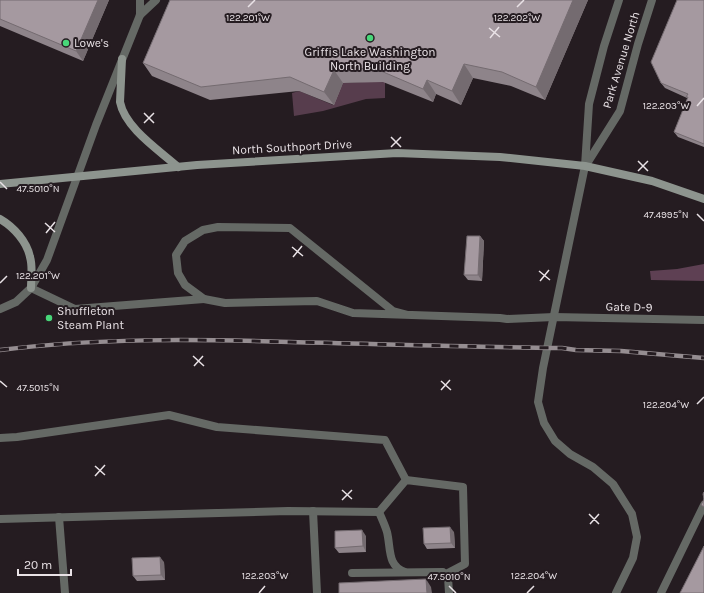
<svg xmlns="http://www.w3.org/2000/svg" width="704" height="593" font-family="Karla,sans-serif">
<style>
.green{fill:#573d4d}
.forest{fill:#5e4053}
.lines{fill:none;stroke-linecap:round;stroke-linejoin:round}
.service{stroke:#656965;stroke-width:8}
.tertiary{stroke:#656965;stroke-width:8}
.secondary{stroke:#8d948e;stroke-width:8}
.rail-casing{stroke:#958d91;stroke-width:4.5}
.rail{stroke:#251c21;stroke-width:3;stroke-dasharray:9;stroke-linecap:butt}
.wall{fill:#8e848a}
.shaded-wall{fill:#746b70}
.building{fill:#a599a0;stroke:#746b70}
.ticks{fill:none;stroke:#e9e2e6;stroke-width:1.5}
.poi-dot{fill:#48d779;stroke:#251c21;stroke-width:1.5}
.labels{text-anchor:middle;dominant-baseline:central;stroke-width:4;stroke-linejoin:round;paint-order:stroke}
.poi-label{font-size:12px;fill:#e9e2e6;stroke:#251c21;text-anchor:start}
.street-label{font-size:12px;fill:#e9e2e6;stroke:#251c21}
.ticks-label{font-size:10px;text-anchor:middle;fill:#e9e2e6;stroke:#251c21;stroke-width:4;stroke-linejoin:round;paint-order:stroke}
</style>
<rect width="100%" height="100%" fill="#251c21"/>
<polygon class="green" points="385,81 385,98 366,99 323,111 294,116 292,93 299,91 333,105 343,83"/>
<polygon class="forest" points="704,264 704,281 651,280 650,271 677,269"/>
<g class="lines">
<g class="service">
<polyline points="31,288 75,309 204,299"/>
<polyline points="408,315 393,311 290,228 218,227 203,230 185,241 176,255 178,273 185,285 204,299 225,303 317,301 353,313 500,318 507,319 554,317 704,320"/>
<polyline points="0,438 17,437 169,415 217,427 385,440 406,480"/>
<polyline points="313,511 317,593"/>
<path d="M 379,512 C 382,519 385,525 387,532 C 391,548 387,566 405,572"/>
<polyline points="59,517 65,593"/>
<polyline points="0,519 288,511 379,512 406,480 463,487 465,564 446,574"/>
<polyline points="352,573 443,572 448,577 449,593"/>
<polyline points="661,593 704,505"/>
</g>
<g class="tertiary">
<polyline points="140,15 156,0"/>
<polyline points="586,165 620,111 638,44 652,0"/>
<polyline points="0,309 16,302 31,288 47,260 96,125 140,15 140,0"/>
<polyline points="616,593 633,558 637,537 632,514 613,484 593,467 570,454 555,441 544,423 538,402 543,368 585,166 589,104 604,46 619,0"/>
</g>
<g class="secondary">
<path d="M 122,59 L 120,102 C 125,128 159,150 178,167"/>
<polyline points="0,184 197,165 397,153 500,157 585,166 652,181 704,199"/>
<path d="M 0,219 C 14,227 27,242 30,257 C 33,267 31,278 31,288"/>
</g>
<defs>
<path id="rail" d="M 0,350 C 96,338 193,339 290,342 C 380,344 471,347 562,348 L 576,350 L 621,351 L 704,358"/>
</defs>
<use href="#rail" class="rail-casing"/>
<use href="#rail" class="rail"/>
</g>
<g class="wall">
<polygon points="0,0 109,0 83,61 0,26"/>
<polygon points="170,0 588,0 545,100 511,86 473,78 461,105 436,94 433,102 383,82 343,83 334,105 299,91 210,100 152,76 143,63"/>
<polygon points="704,0 704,147 678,137 674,132 688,98 687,98 665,88 661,83"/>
<polygon points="480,236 484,241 482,281 468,280 464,275"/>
<polygon points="454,532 455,548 427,549 424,544"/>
<polygon points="366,536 366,552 339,553 335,548"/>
<polygon points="164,562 165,580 137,581 133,576"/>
</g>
<g class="shaded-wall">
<polygon points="98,0 109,0 83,61 76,51"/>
<polygon points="573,0 588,0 545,100 536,87"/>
<polygon points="464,64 473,78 461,105 452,91"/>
<polygon points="334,70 343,83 334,105 324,92"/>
<polygon points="427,80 436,94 433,102 423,89"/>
<polygon points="480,236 484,241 482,281 478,275"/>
<polygon points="450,527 454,532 455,548 451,543"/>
<polygon points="362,530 366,536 366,552 363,546"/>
<polygon points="160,557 164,562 165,580 161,575"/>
<polygon points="426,579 431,587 432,593 427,593"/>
</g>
<g class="building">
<polygon points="0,0 98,0 76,51 0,19"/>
<polygon points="170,0 573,0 536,87 502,72 464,64 452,91 427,80 423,89 374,68 334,70 324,92 290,77 201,87 143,63"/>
<polygon points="677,0 704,0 704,144 674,132 688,97 686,97 688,94 661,83 651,62"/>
<polygon points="467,236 480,236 478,275 464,275"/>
<polygon points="704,492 704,507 701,505 704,499 703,494"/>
<polygon points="450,527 451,543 424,544 423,528"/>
<polygon points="362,530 363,546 335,548 335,531"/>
<polygon points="704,546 704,593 680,593"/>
<polygon points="160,557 161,575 133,576 132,558"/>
<polygon points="426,579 427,593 339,593 339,583"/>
</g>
<path class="ticks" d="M 248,7 L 255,0M 517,7 L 524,0M 489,28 L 500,37M 490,38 L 499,27M 697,106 L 704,98M 144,113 L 154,123M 144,123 L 154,113M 391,137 L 401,147M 391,147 L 401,137M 638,161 L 648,171M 638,171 L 648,161M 0,182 L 7,189M 697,214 L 704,221M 45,223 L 55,232M 46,233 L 55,222M 292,247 L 303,256M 293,257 L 302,246M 539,271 L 550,280M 540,281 L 549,270M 0,283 L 7,276M 193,356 L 204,366M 194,366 L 203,356M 0,381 L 7,387M 441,381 L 451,390M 441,390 L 450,380M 697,404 L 704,397M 95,466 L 105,475M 95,476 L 105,465M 342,490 L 352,499M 342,500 L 352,490M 589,514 L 599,524M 590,524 L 599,514M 449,586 L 456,593M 259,593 L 265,586M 527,593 L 534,586"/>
<g class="poi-dot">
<circle cx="370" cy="38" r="4"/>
<circle cx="66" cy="43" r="4"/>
<circle cx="49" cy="318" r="4"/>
</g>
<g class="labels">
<g class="poi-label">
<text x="74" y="43">Lowe's</text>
<text x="370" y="52" text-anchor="middle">Griffis Lake Washington<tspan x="370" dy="14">North Building</tspan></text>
<text x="57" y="311">Shuffleton<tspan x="57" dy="14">Steam Plant</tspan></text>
</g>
<g class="street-label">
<text transform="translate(621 60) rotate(-73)">Park Avenue North</text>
<text transform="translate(292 147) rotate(-3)">North Southport Drive</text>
<text transform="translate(629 307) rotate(1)">Gate D-9</text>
</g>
</g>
<g class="ticks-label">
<text x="517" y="21">122.202°W</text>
<text x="248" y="21">122.201°W</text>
<text x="666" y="109">122.203°W</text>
<text x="38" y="192">47.5010°N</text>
<text x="666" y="218">47.4995°N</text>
<text x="38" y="279">122.201°W</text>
<text x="38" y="391">47.5015°N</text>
<text x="666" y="408">122.204°W</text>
<text x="265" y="579">122.203°W</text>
<text x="534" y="579">122.204°W</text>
<text x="449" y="580">47.5010°N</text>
</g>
<path d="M18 569v6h53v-6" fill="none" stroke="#e9e2e6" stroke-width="2"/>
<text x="24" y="569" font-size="12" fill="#e9e2e6" stroke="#251c21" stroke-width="3" paint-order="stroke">20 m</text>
</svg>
